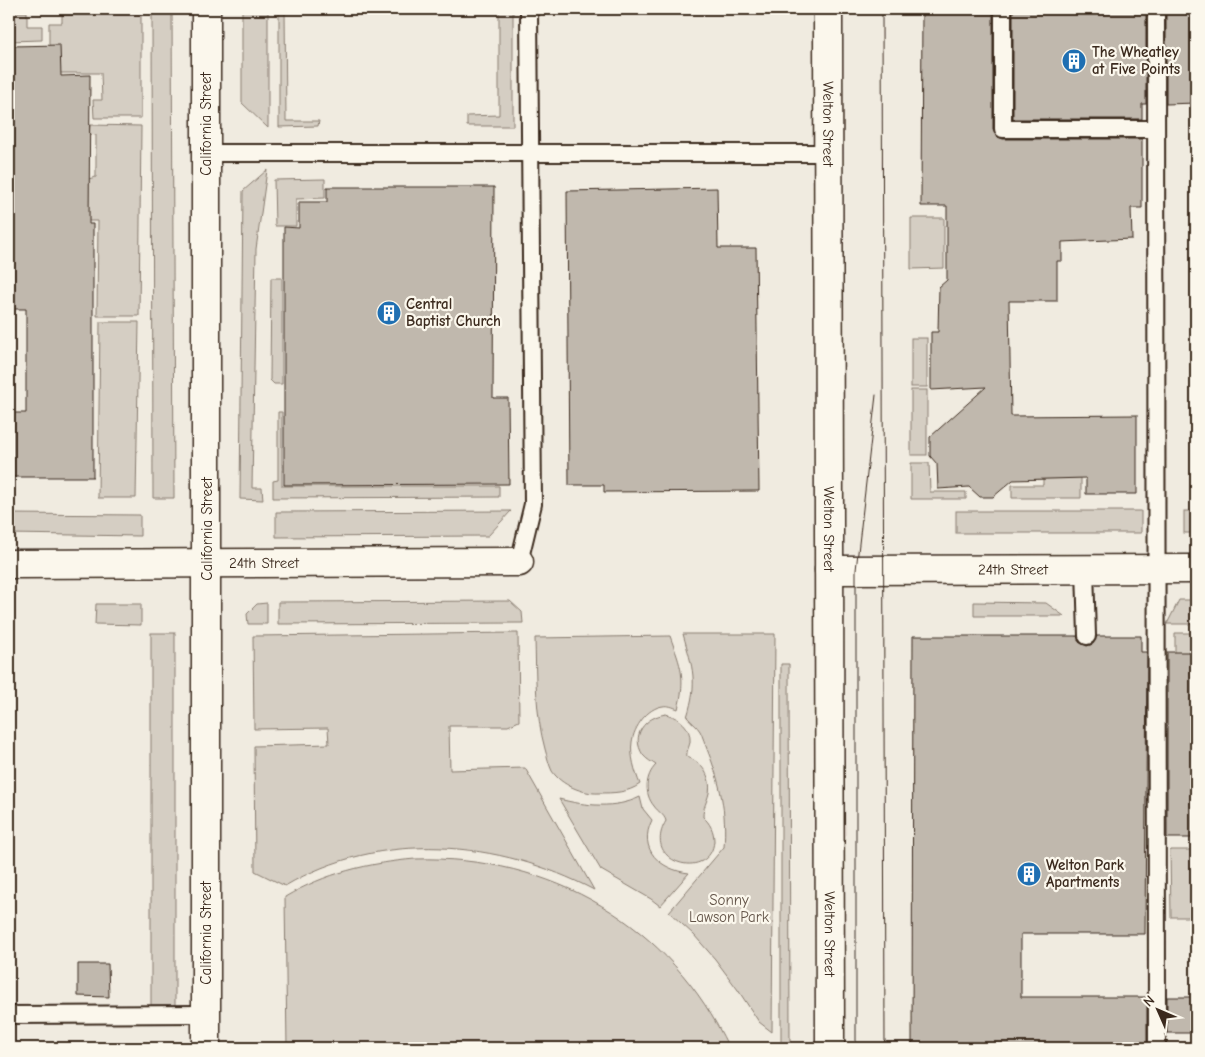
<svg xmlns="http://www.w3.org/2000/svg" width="1205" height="1057" font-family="'Comic Neue',sans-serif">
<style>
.green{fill:#d5cec3;stroke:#887c70}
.building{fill:#c0b8ad;stroke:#3b2a1e}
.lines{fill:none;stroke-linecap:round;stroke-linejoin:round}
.service-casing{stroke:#3b2a1e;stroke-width:20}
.minor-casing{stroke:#3b2a1e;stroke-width:31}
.tertiary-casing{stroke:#3b2a1e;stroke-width:31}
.service{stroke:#fbf7ec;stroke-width:16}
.minor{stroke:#fbf7ec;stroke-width:28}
.tertiary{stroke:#fbf7ec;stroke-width:28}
.tram{stroke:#3b2a1e;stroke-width:1}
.labels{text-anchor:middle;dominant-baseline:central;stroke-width:4.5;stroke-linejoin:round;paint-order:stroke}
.poi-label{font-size:15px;font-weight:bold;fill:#3b2a1e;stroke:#fbf7ec;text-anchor:start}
.street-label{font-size:15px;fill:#3b2a1e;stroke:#fbf7ec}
.park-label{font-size:15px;fill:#625347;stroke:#fbf7ec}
</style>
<rect width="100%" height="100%" fill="#f0ebe0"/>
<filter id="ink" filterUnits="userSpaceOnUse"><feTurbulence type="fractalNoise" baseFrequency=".02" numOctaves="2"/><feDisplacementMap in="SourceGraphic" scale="10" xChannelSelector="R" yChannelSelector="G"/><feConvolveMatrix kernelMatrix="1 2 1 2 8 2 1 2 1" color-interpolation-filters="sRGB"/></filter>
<g filter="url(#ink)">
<g class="green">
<polygon points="95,9 141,9 141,118 94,118 93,100 102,100 101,73 49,73 49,23 62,23 62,15 95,15"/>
<polygon points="152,9 172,9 174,498 153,498"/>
<polygon points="242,9 268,9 268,128 242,103"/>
<polygon points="279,9 285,9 286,121 319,121 318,126 279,127"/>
<polygon points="499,9 513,9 513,126 467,126 467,116 499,115"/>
<polygon points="9,12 27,12 27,26 42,26 42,40 9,41 9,58"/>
<polygon points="90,125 141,126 139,316 97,316 98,221 49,221 88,179 96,177 96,135 89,134"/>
<polygon points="267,170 256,249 252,488 262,488 263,500 240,499 243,191"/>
<polygon points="325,179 325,198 296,199 296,226 275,226 274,180"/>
<polygon points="911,218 944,218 944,268 911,269"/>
<polygon points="271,278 282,278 282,384 274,384 270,380"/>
<polygon points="100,322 139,322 136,498 98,498"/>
<rect x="911" y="338" width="16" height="49"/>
<rect x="911" y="390" width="16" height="65"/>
<polygon points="278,412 282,412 282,486 499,486 499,497 273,498 273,481 278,480"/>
<polygon points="1043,447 1081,447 1081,498 1012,498 1012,485 1043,485"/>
<polygon points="911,463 929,463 930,492 966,492 966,499 911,499"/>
<polygon points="511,511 488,536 276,537 276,512"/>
<rect x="956" y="511" width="185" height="22"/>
<rect x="1184" y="511" width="12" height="22"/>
<polygon points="9,514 140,515 140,536 9,534"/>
<polygon points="1179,600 1196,600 1196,624 1167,624"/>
<polygon points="510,601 522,612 523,623 278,624 278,602"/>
<polygon points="974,602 1046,603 1064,616 974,616"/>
<polygon points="267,603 267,624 248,624 247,614 257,604"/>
<polygon points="96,604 141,604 141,625 95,624"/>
<rect x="151" y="633" width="24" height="372"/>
<path d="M 518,633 L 519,721 L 508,726 L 449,726 L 450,770 L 525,768 L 594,890 C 499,840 381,829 285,886 L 255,871 L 254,746 L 329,744 L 328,728 L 254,729 L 253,636 Z"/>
<polygon points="1175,633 1196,633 1196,649 1190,649 1189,716 1175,716"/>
<path d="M 683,634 L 775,634 L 772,1032 L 759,1022 L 738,990 L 715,959 L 694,935 L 669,912 L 724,847 C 727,813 720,781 707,749 C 705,744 703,737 700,731 C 697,726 691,722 687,717 C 698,681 693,669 683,634 Z"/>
<path d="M 670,636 C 681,667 686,677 678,709 C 673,707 668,705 663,706 C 647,708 634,727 632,742 C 630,755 635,772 640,784 C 628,793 613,793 599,793 C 583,794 561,785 552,771 C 549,765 547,756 545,749 C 535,713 536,675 535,638 Z"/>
<polygon points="781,664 789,664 790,1048 781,1048"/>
<path d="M 666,714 C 679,718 691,726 690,742 C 689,748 686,751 687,757 C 702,762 712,777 709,793 C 707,802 703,807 703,817 C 710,823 714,831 714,841 C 711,882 640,864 666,821 C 664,814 658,812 654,806 C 644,794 645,776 656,765 C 652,762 647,760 643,755 C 630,735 645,717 666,714 Z"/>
<path d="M 640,797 L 643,809 L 652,820 C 637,850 661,870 689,873 L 660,906 L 651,899 L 601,870 L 559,799 C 585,806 616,809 640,797 Z"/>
<polygon points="1170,850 1196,850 1196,917 1171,917"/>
<path d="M 415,859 C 551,855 671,924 729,1048 L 287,1048 L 285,897 C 325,873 369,863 415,859 Z"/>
</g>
<g class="building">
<polygon points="922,9 993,9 993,129 998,137 1003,139 1142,139 1142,208 1131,208 1132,239 1062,242 1062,261 1057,261 1057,301 1009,301 1011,416 1137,415 1137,494 1086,494 1086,478 1013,480 993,497 980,497 969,487 938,489 937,464 930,456 930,437 986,387 931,390 931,332 938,332 939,287 947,280 947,206 921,206"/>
<polygon points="1013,9 1146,9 1146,104 1142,104 1142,119 1013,119"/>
<polygon points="1166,9 1196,9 1196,103 1166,104"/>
<polygon points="60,45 61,76 90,75 89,224 93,224 93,477 9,477 9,413 26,413 26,309 9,309 9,78 12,78 12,46"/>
<polygon points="327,187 494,187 493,398 508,398 509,484 284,485 284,227 299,228 299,202 327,202"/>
<polygon points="717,188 718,248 756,248 759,491 604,492 604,485 569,485 567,191"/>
<polygon points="913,636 1077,636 1079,642 1087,646 1093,644 1097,636 1141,636 1141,652 1147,652 1145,934 1021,934 1021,997 1147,997 1147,1048 912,1048"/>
<rect x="1167" y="652" width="29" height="186"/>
<polygon points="78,964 108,964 109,997 78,996"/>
<rect x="1167" y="997" width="29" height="36"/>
</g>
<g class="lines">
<defs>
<g id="service">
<polyline points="1003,9 1003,129 1156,129"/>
<polyline points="1156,9 1157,1048"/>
<polyline points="206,153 829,153"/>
<polyline points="519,562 533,504 529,9"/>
<polyline points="1085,569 1087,636"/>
<polyline points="9,1015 206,1014"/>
</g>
<g id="minor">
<path id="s1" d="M 9,564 L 519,562"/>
<path id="s2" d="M 829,570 L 1196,569"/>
</g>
<g id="tertiary">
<path id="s3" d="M 828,9 L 830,1048"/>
<polyline points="206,1048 206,9"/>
</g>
</defs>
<use href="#service" class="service-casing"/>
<use href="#minor" class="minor-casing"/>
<use href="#tertiary" class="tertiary-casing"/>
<use href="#service" class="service"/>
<use href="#minor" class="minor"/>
<use href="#tertiary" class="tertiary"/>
<g class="tram">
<polyline points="882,9 885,1048"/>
<polyline points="856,1048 856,570 876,395"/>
</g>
</g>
</g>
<defs>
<symbol id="building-disc" viewBox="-11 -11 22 22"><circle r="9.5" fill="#1f6fb2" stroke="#fbf7ec"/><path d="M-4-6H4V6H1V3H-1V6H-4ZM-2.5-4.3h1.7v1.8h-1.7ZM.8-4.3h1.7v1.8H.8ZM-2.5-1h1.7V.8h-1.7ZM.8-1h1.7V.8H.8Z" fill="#fff"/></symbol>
</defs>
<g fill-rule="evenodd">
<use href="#building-disc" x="1060" y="47" width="28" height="28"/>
<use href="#building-disc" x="375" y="299" width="28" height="28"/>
<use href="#building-disc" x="1015" y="860" width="28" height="28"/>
</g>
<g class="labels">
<g class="poi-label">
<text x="1092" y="52">The Wheatley<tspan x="1092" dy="17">at Five Points</tspan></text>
<text x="406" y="304">Central<tspan x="406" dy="17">Baptist Church</tspan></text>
<text x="1046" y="865">Welton Park<tspan x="1046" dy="17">Apartments</tspan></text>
</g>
<g class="street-label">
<text transform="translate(206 124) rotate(-90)">California Street</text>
<text stroke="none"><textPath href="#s3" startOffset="115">Welton Street</textPath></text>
<text stroke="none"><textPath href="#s3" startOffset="520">Welton Street</textPath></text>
<text transform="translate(207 529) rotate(-90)">California Street</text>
<text stroke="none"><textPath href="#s1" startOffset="255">24th Street</textPath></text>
<text stroke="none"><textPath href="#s2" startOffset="184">24th Street</textPath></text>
<text transform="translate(206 933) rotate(-90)">California Street</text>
<text stroke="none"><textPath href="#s3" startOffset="925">Welton Street</textPath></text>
</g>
<g class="park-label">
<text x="729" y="900">Sonny<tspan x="729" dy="17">Lawson Park</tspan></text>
</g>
</g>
<rect width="1205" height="1057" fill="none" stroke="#fbf7ec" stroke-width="30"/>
<rect x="15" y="15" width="1175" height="1027" fill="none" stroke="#3b2a1e" stroke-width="2" filter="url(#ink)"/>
<g transform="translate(1158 1010) rotate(315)" stroke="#fbf7ec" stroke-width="4" paint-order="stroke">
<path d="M0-4L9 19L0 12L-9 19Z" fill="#3b2a1e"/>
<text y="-8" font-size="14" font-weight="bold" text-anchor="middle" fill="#3b2a1e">N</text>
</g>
</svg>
